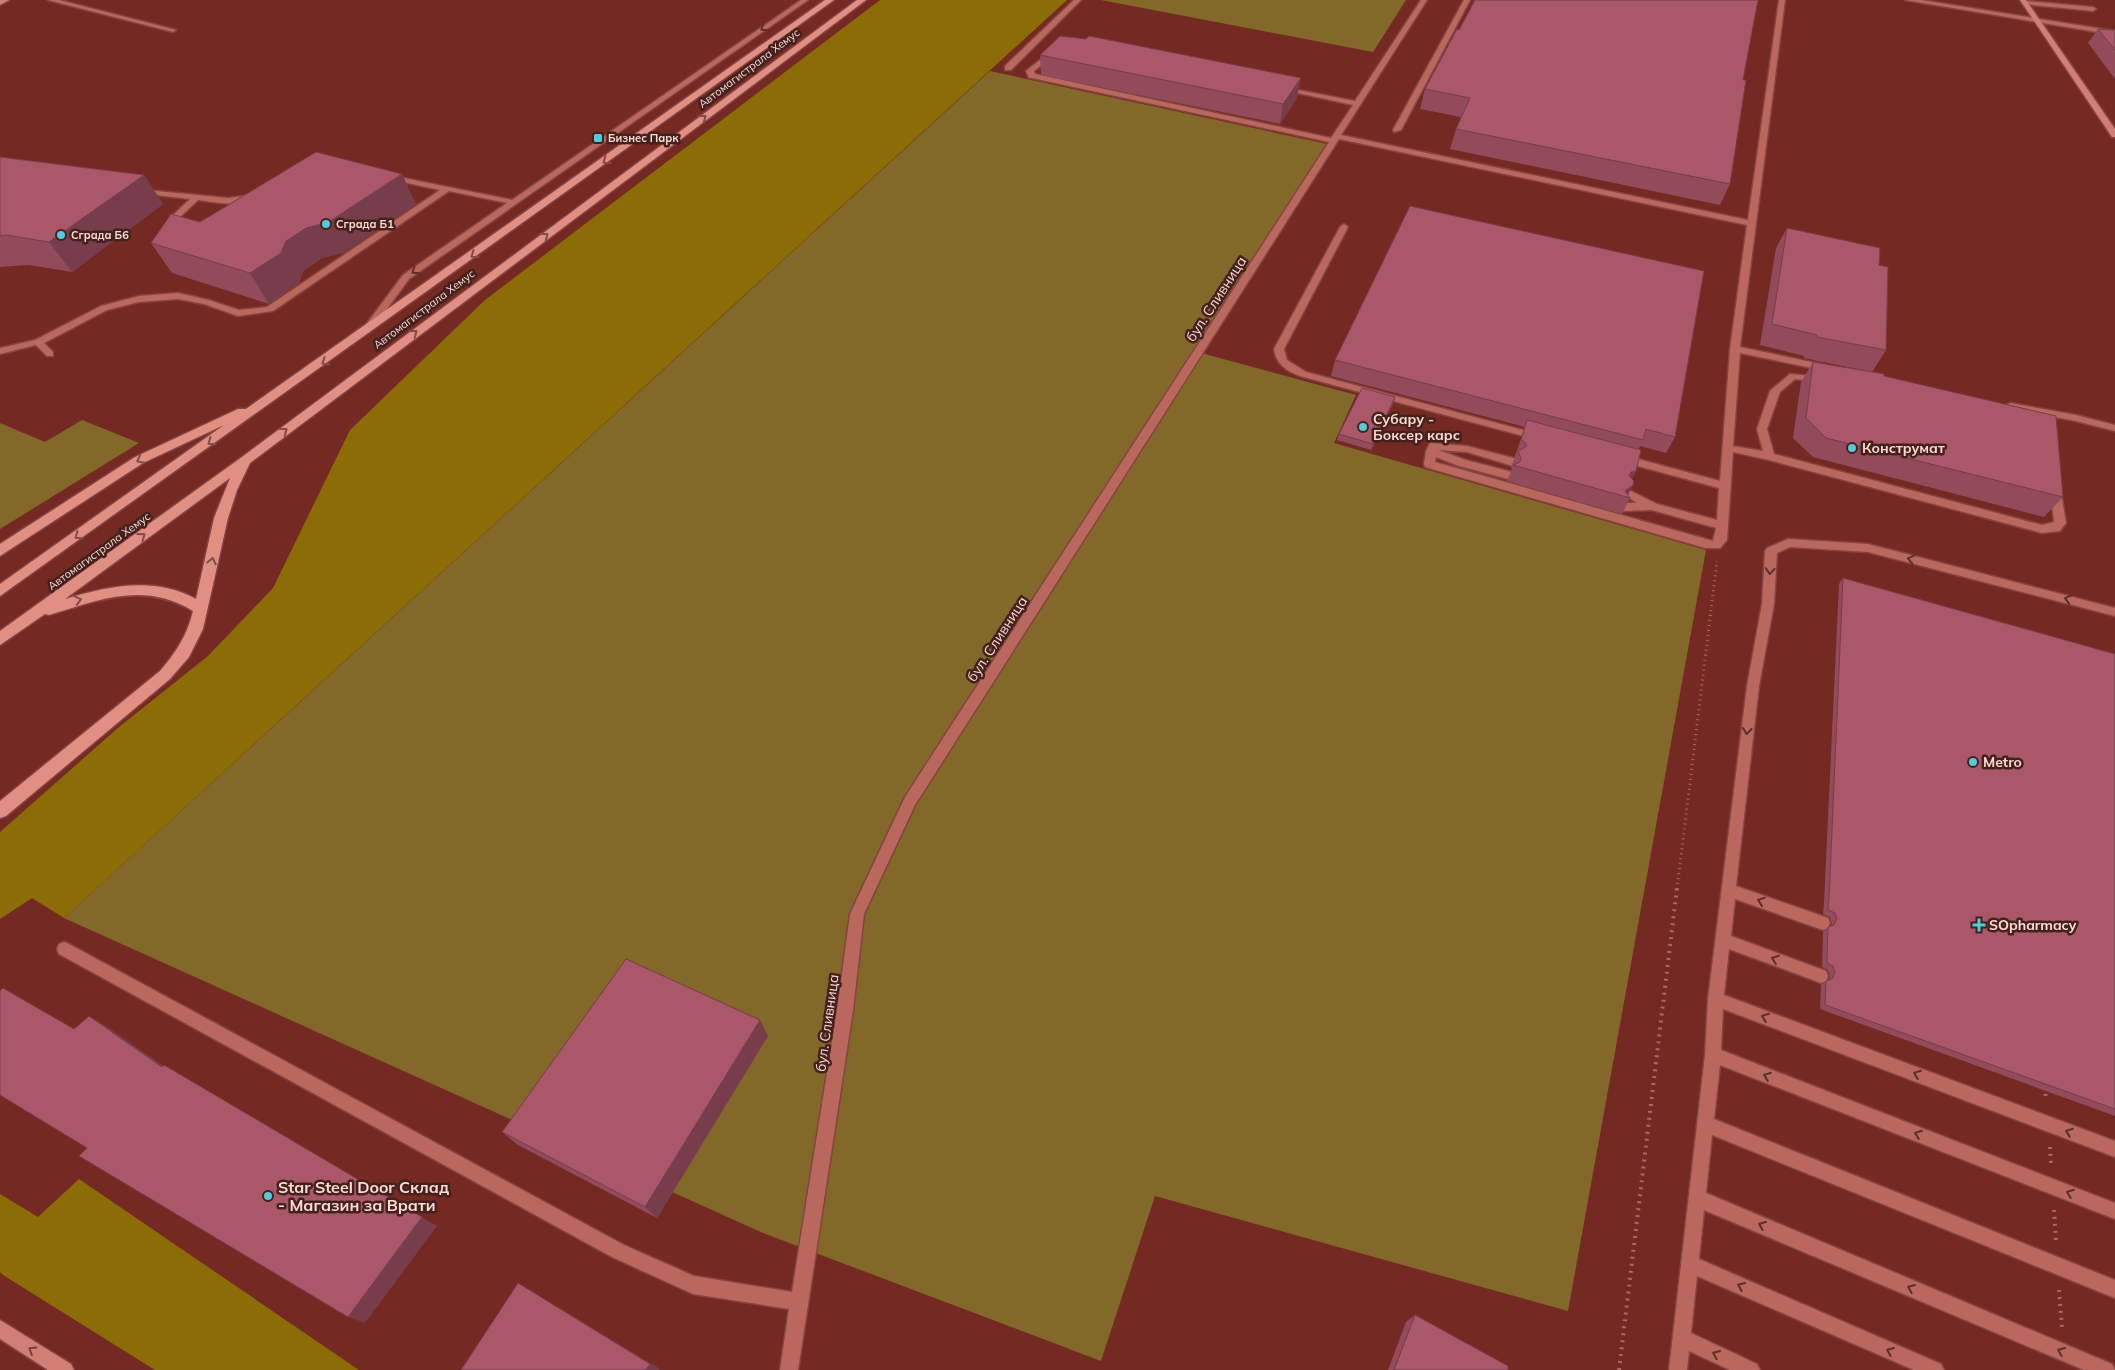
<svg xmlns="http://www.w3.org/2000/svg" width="2115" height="1370" font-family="Mulish,sans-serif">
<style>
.green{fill:#826929}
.forest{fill:#8c6c07}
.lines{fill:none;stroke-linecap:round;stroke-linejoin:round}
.minor-casing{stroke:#854341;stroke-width:3}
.major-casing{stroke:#854341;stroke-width:3}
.highway-casing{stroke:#854341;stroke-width:3}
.path-far1{stroke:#a96b65;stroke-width:3;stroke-dasharray:1 4;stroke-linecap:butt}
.path{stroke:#a96b65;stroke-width:4;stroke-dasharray:2 5;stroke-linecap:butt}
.minor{fill:#ba675d;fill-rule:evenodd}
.major{fill:#d17e74;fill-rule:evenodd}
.highway{fill:#e18e83;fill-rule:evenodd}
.wall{fill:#924b5a}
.shaded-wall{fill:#773d4a}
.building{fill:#aa5769;stroke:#773d4a}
.oneway{stroke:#5b2f2a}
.oneway2{stroke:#824d46}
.oneway3{stroke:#75423b}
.poi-dot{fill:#53cbdb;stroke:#43211d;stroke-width:2}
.labels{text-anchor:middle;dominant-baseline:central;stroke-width:5;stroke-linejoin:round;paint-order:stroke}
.far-street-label{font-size:11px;fill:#fed8d2;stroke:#43211d}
.far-poi-label{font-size:11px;font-weight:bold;fill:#fed8d2;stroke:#43211d;text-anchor:start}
.street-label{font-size:14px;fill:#fed8d2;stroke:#43211d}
.poi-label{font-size:14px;font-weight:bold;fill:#fed8d2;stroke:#43211d;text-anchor:start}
.near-poi-label{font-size:16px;font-weight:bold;fill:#fed8d2;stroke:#43211d;text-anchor:start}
</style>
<rect width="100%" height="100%" fill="#752923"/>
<g class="green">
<polygon points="1101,0 1406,0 1373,52"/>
<polygon points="990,71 1327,144 1201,353 1356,395 1334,443 1706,550 1568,1311 1155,1196 1101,1361 763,1233 64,918"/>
<polygon points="82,420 139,443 0,529 0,423 45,442"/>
</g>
<g class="forest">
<polygon points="880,0 1067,0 64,918 32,898 0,919 0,832 119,727 208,656 273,588 350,430 485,300"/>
<polygon points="79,1179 359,1370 155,1370 3,1275 0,1272 0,1194 38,1217"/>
</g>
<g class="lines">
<defs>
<g id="minor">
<polygon points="48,0 59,0 176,30 173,32"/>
<polygon points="801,0 808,0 409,279 370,332 367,333 362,330 403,275 507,203 449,191 273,311 238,316 204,304 178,299 139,302 107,310 44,343 53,352 53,356 47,356 36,345 0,354 0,348 35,340 101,306 139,296 178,293 209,300 239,310 267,307 440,190 384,178 384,174 512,200"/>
<polygon points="1074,0 1081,0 1011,70 1005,70 1005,66"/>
<polygon points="1421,0 1427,0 1341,135 1748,220 1779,0 1785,0 1740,347 1826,365 1831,368 1826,371 1740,353 1733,446 1763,451 1757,429 1770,391 1790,374 1823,377 1823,381 1820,382 1795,379 1780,392 1767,429 1774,454 2042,525 2054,522 2050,486 2055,482 2060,486 2066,523 2060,531 2042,533 1769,460 1733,452 1727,540 1720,548 1705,548 1425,467 1424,464 1426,451 1430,443 1467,446 1517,459 1518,462 1513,466 1467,452 1438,450 1466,460 1512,472 1513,475 1512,478 1508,479 1459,466 1436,457 1435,462 1713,541 1716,528 1652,510 1623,511 1618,507 1623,503 1637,503 1622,493 1623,490 1627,489 1657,504 1717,520 1719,488 1619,461 1618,459 1623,455 1720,481 1730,349 1747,225 1339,139 915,805 864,914 853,1010 798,1370 780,1370 789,1309 693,1294 612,1257 59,954 57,949 59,944 64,942 69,944 624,1245 694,1276 792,1292 837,1010 850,914 905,797 1329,142 1032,78 1029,78 1026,71 1054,49 1057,49 1057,53 1034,71 1035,74 1331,138 1353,105 1279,89 1283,87 1355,101"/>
<polygon points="1464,0 1470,0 1401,130 1394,132 1393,130"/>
<polygon points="1905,0 1921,0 2115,31 2115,35"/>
<polygon points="2025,1 2093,7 2096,9 2093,11 2023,4 2022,3"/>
<path d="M 136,189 L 228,198 L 251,195 L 255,198 C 241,208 215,202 198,200 L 180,217 L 179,221 L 187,228 L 183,231 L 172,224 L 172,216 L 190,199 L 139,193 L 136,193 Z"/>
<path d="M 1344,224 L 1348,227 L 1284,349 L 1287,360 L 1306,372 L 1542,435 L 1542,439 L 1538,440 L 1300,376 C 1286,371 1276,364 1274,349 L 1340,227 Z"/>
<polygon points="2010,403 2076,415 2115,425 2115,431 2076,421 2006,408 2005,406"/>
<polygon points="1788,539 1868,544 2115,608 2115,616 1868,552 1790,547 1777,553 1774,604 1759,686 1736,886 1828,918 1830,923 1828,928 1823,930 1735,899 1731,936 1826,971 1828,976 1826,981 1821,983 1729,949 1724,995 2115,1141 2115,1157 1723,1009 1721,1050 2115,1203 2115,1219 1720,1065 1714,1119 2115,1280 2115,1298 1712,1135 1706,1193 2112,1364 2115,1370 2084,1370 1704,1210 1699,1259 1941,1364 1944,1370 1914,1370 1697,1276 1691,1333 1757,1364 1760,1370 1730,1370 1689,1351 1687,1370 1669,1370 1705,1055 1708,999 1747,686 1762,604 1765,551 1767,548"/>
</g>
<g id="major">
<polygon points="0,0 9,0 0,5"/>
<polygon points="2020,0 2026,0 2115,129 2115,137 2112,137"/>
<polygon points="0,1320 71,1364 74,1370 48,1370 0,1339"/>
</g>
<g id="highway">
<polygon points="825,0 834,0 0,596 0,584 224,425 143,463 0,556 0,544 135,457 238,409 246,409"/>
<path d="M 857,0 L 866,0 L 250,463 L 237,490 L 228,518 L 203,629 L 189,657 L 170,679 L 6,816 L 0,818 L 0,801 L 160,671 C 176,652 187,636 193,611 C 143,581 100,600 49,615 L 45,614 L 0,645 L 0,631 L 242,457 ZM 230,478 L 214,518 L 196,599 C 155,576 108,586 65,599 Z"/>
</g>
</defs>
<use href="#minor" class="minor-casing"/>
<use href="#major" class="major-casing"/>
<use href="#highway" class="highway-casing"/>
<polyline class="path-far1" points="1677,889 1717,561"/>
<g class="path">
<polyline points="2045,1087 2046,1101"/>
<polyline points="2050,1147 2051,1164"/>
<polyline points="2054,1210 2056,1241"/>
<polyline points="2059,1290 2062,1328"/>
<polyline points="1619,1370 1677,888"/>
</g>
<use href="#minor" class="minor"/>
<use href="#major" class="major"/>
<use href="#highway" class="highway"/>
</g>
<g class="wall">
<polygon points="2098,29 2115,30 2115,79 2088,43"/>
<polygon points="1040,55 1297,98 1280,124 1041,75"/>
<polygon points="1743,80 1730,184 1720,205 1450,149 1456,129 1461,117 1420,109 1425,89"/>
<polygon points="0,157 144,175 163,204 72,272 29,265 0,267"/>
<polygon points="416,204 343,253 322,258 303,271 299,283 269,304 172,273 151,243 200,222"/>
<polygon points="1410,206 1675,437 1666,453 1640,446 1638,450 1636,471 1632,479 1628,495 1630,498 1622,514 1507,481 1512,469 1511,467 1515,457 1515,456 1525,427 1331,376 1335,360"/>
<polygon points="1787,228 1879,265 1886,350 1872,372 1884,376 2063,497 2044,517 1813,457 1793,438 1801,382 1813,362 1867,371 1804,358 1804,356 1760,345 1776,248"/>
<polygon points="1394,402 1371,450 1337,440 1339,434"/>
<polygon points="1843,578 2115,654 2115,1116 1820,1009 1821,985 1828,980 1830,977 1828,970 1822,967 1823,932 1828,927 1830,927 1832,924 1830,917 1823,914 1824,903 1839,584"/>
<polygon points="768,1036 657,1218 518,1145 502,1132"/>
<polygon points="1415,1315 1508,1370 1388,1370 1406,1322"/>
</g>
<g class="shaded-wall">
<polygon points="1301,78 1297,98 1280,124 1283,104"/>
<polygon points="402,174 416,204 343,253 322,258 303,271 299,283 269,304 250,273 286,241 306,228"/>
<polygon points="144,175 163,204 72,272 49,242"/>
<polygon points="1395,397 1394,402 1371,450 1373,444"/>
<polygon points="1636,471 1628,487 1623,488 1631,472"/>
<polygon points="1633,485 1627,497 1625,491"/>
<polygon points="89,1016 109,1028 181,1078 162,1067"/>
<polygon points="760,1020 768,1036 657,1218 645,1207"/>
<polygon points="164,1065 437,1226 365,1323 348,1317"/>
<polygon points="518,1283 660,1369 659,1370 646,1370"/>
</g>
<g class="building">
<polygon points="1475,0 1758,0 1743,80 1746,80 1730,184 1456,129 1470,98 1425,89 1457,29 1459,30"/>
<polygon points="2098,29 2115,30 2115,50"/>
<polygon points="1060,36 1086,39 1089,36 1301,78 1283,104 1040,55"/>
<polygon points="316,152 402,174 327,223 306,228 286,241 281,253 250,273 151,243 171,214 200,222"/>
<polygon points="0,157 144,175 49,242 6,235 0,236"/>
<polygon points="1410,206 1704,271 1675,437 1646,429 1643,440 1335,360"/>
<polygon points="1787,228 1880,248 1879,265 1888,267 1886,350 1817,337 1817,335 1772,324"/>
<polygon points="1813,362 1884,374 1884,376 2056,416 2063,497 1826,438 1806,418"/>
<polygon points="1362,388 1395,397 1373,444 1339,434"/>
<polygon points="1527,420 1641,450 1636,471 1631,472 1629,476 1634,481 1633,485 1625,491 1630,498 1513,465 1520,462 1521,458 1518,451 1527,446 1525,442 1521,440"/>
<polygon points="1843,578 2115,654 2115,1109 1825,1005 1826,981 1832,979 1835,973 1833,966 1827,963 1828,927 1834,925 1837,919 1835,913 1828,910 1829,899"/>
<polygon points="626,959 760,1020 645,1207 502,1132"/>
<polygon points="3,988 74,1029 89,1016 162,1067 164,1065 422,1217 348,1317 79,1156 87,1148 0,1095 0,991"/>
<polygon points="518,1283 650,1364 646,1370 461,1370"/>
<polygon points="1415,1315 1508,1366 1508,1370 1394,1370"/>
</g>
<defs><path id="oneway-chevron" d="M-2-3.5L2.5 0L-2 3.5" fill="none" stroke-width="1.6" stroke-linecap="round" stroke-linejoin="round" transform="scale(1.25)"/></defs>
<g class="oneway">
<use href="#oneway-chevron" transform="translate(764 28) rotate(145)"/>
<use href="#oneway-chevron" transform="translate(415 271) rotate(145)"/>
<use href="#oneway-chevron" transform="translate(1911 559) rotate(-167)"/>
<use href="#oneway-chevron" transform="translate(1770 571) rotate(94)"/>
<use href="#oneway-chevron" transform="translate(2068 599) rotate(-165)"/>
<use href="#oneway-chevron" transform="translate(1747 731) rotate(97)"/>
<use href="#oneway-chevron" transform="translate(1761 901) rotate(-161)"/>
<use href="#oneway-chevron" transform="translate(1775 959) rotate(-160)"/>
<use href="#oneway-chevron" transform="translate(1765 1017) rotate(-159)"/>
<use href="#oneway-chevron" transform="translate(1917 1074) rotate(-159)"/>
<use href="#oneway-chevron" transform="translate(1767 1076) rotate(-159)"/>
<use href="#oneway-chevron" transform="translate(2069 1132) rotate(-159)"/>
<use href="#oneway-chevron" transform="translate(1918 1134) rotate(-159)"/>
<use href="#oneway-chevron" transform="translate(2070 1193) rotate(-159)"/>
<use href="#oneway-chevron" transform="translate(1762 1225) rotate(-157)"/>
<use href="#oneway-chevron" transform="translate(1741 1286) rotate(-157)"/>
<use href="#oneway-chevron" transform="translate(1911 1288) rotate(-157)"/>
<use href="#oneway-chevron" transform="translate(1890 1351) rotate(-157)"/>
<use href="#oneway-chevron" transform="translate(2061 1351) rotate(-157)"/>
<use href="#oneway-chevron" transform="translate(1716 1354) rotate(-156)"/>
</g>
<g class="oneway2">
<use href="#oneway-chevron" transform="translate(703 118) rotate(-37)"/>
<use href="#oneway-chevron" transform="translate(606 161) rotate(144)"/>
<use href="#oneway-chevron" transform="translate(545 236) rotate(-37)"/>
<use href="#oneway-chevron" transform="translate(474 255) rotate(144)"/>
<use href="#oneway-chevron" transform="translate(414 333) rotate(-37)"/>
<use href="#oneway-chevron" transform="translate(325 362) rotate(145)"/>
<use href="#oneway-chevron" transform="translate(284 431) rotate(-37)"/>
<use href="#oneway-chevron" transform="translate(211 442) rotate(145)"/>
<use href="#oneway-chevron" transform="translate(140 460) rotate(151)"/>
<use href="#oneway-chevron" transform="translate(78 536) rotate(145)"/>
<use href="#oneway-chevron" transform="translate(142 536) rotate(-36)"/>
<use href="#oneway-chevron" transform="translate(212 561) rotate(-78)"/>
<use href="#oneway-chevron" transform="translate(78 600) rotate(-15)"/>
</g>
<use class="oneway3" href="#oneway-chevron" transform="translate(32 1350) rotate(-148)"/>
<g class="poi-dot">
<rect x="593" y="133" width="10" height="10" rx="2.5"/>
<circle cx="326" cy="224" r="5"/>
<circle cx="61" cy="235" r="5"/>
<circle cx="1363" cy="427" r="5"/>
<circle cx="1852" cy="448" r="5"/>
<circle cx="1973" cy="762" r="5"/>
<path d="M1976.5 917.5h5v5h5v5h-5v5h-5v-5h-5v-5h5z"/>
<circle cx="268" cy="1196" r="5"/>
</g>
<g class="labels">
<g class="far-street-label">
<text transform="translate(749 68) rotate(-37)">Автомагистрала Хемус</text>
<text transform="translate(424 309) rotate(-37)">Автомагистрала Хемус</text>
<text transform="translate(99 551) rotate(-36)">Автомагистрала Хемус</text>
</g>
<g class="far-poi-label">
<text x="608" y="138">Бизнес Парк</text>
<text x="336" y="224">Сграда Б1</text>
<text x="71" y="235">Сграда Б6</text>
</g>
<g class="street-label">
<text transform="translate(1216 299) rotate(-57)">бул. Сливница</text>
<text transform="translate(997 639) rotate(-57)">бул. Сливница</text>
<text transform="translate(827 1023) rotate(-82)">бул. Сливница</text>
</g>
<g class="poi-label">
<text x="1373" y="419">Субару -<tspan x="1373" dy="16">Боксер карс</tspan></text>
<text x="1862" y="448">Конструмат</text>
<text x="1983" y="762">Metro</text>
<text x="1989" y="925">SOpharmacy</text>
</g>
<g class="near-poi-label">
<text x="278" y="1187">Star Steel Door Склад<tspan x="278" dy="18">- Магазин за Врати</tspan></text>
</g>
</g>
</svg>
